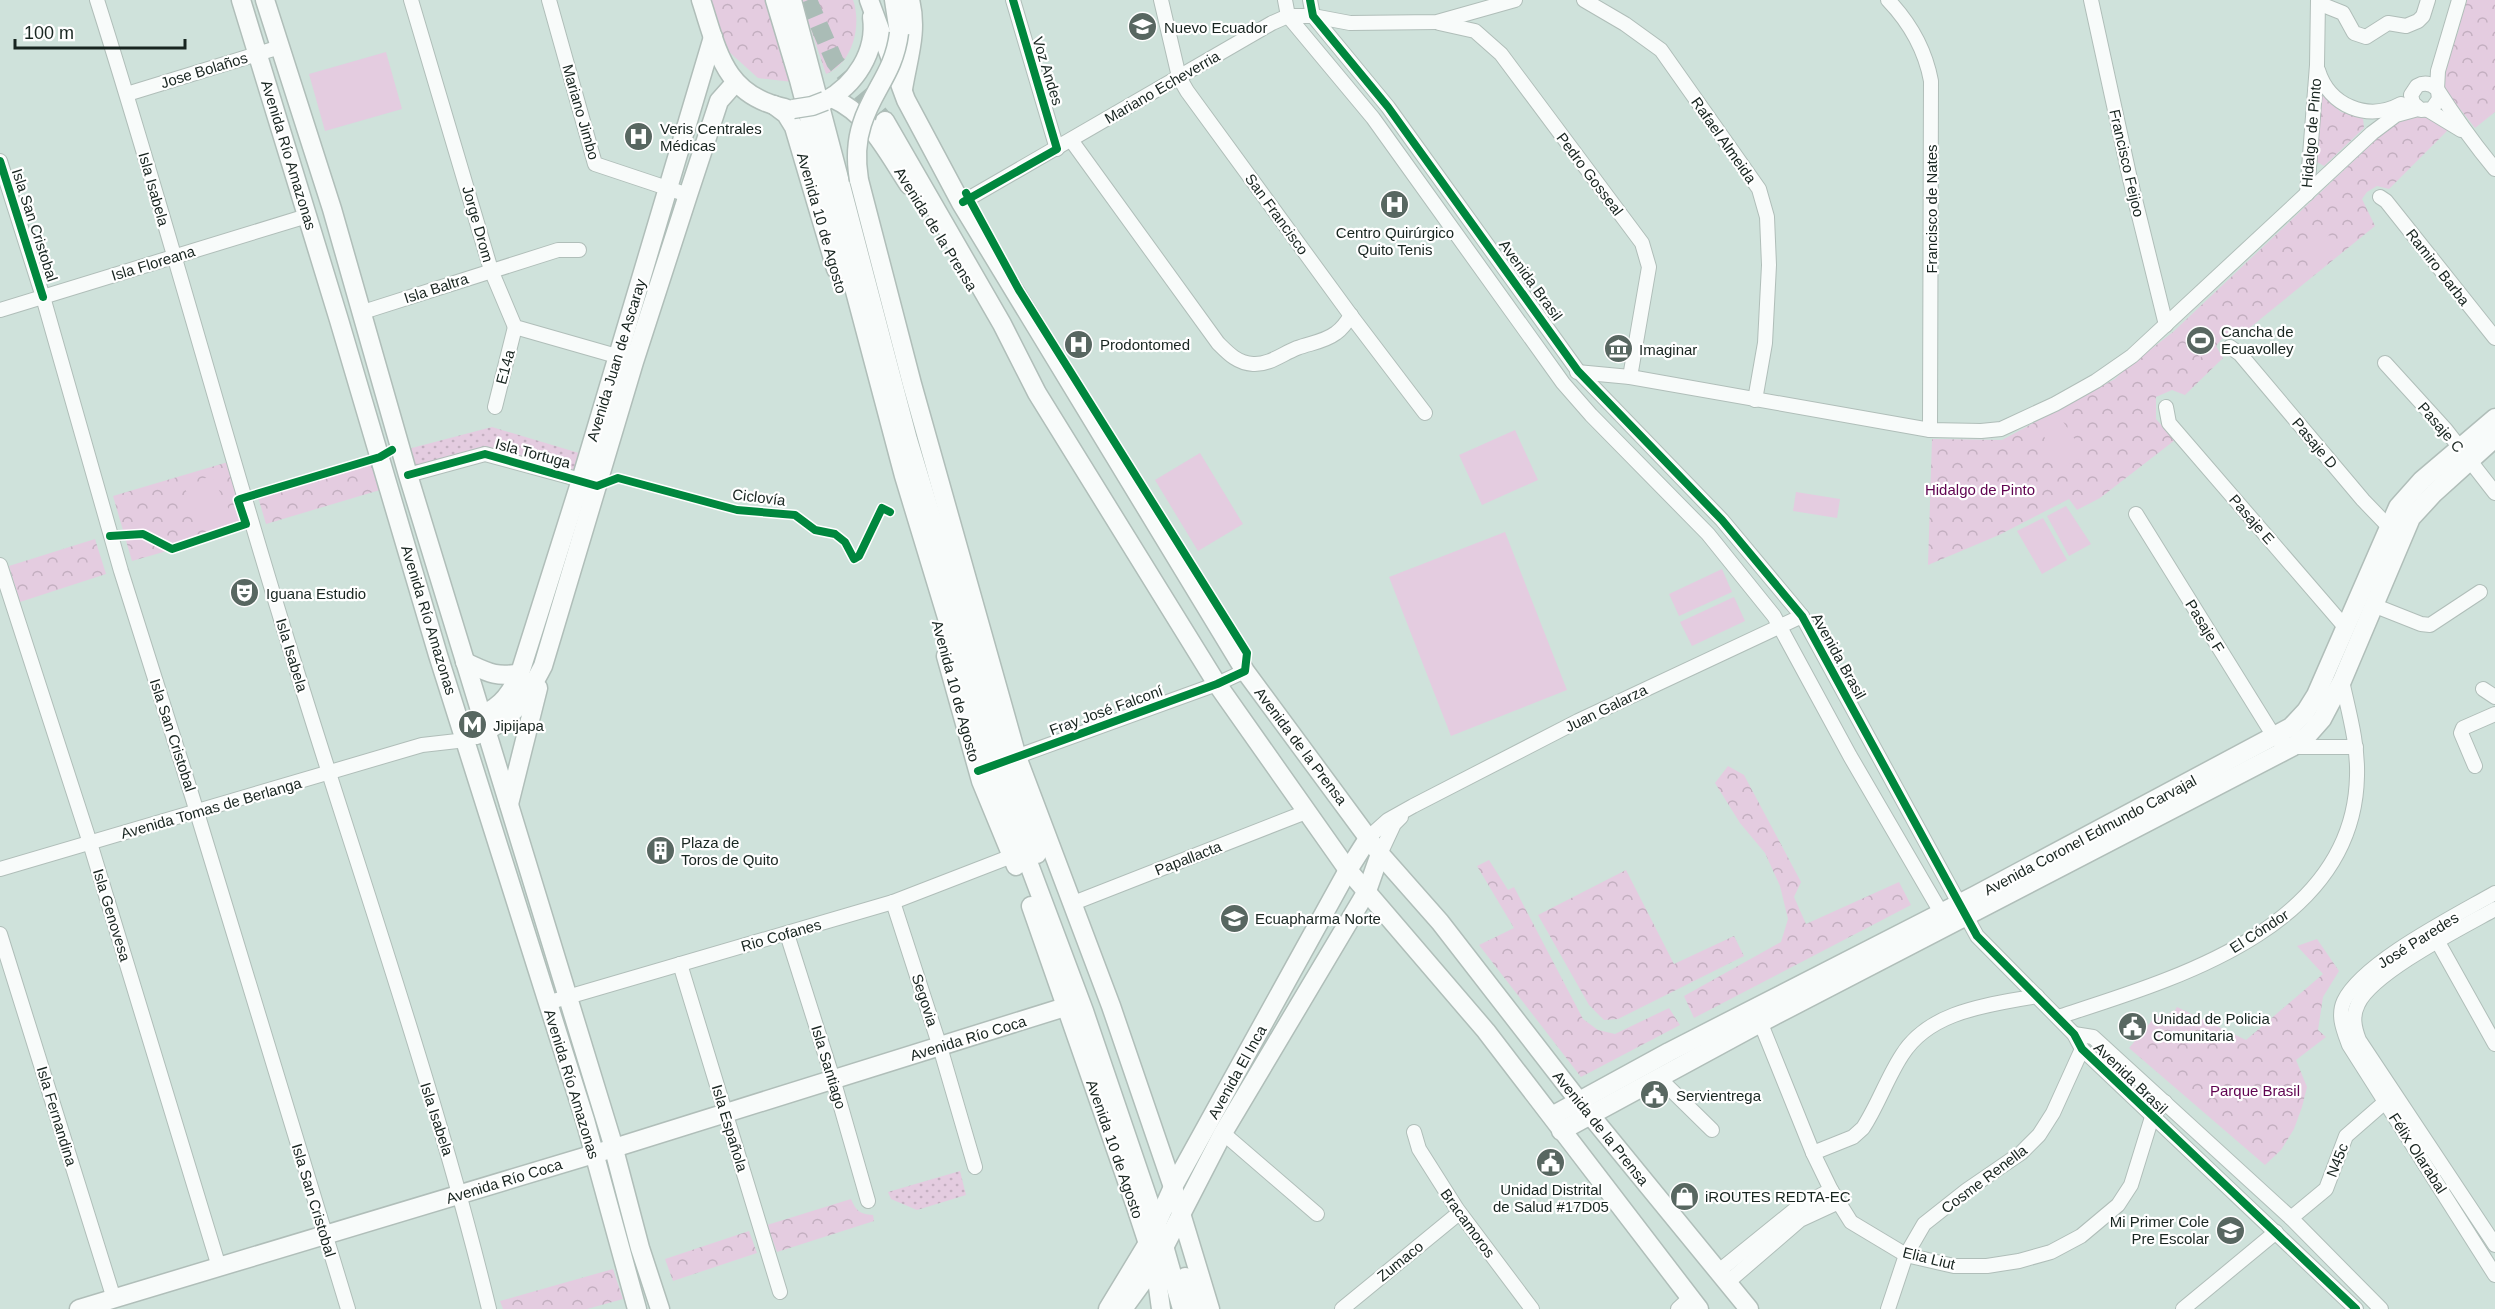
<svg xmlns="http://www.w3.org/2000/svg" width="2495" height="1309" font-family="Helvetica,sans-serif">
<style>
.grass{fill:url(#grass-dots)}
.park{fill:url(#park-crowns)}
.pitch{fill:#e4cce0}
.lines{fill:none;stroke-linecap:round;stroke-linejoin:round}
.major-tunnel{stroke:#aabcb6;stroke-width:18;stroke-dasharray:18 9;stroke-linecap:butt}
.minor-casing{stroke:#b0beb9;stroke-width:16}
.major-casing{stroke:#b0beb9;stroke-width:21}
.minor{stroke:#f8fbfa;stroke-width:14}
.major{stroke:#f8fbfa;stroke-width:18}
.major-bridge-casing{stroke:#b0beb9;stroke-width:21;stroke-linecap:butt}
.major-bridge{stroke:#f8fbfa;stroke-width:18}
.cycleway-casing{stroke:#fff;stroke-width:11}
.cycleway{stroke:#00873e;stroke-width:8}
.labels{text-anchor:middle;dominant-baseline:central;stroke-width:4.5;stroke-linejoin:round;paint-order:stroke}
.poi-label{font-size:15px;fill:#182520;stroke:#fff;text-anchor:start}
.street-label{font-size:15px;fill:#182520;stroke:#fff}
.park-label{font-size:15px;fill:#600451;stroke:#fff}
</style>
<defs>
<pattern id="grass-dots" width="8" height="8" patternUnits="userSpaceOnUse" patternTransform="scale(1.5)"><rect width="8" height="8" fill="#e4cce0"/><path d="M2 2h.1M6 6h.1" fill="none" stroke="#c3afc0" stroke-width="1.8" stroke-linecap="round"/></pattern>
<pattern id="park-crowns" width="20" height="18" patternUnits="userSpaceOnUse" patternTransform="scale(1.5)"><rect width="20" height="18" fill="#e4cce0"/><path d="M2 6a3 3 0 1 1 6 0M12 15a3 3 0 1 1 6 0" fill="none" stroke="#c3afc0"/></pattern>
</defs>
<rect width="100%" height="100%" fill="#cfe2db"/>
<g class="grass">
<polygon points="492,427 579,453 570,482 489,461 416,477 408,449"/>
<polygon points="960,1171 966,1195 917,1210 891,1199 888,1192"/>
</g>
<g class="park">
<polygon points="709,0 766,0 793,82 758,78 727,50"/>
<path d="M 801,0 L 853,0 C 862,25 853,63 826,74 Z"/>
<polygon points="2465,0 2495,0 2495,112 2475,128 2442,86 2447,54 2458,33"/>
<polygon points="2320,93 2341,112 2363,118 2364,128 2324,166 2317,162"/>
<polygon points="2423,114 2448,130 2389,189 2377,186 2367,192 2362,199 2375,226 2242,334 2225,335 2216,346 2223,358 2185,395 2172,390 2156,397 2156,419 2175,440 2100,498 2077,510 2069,499 1999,535 1928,565 1932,439 2002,440 2115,379 2123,371 2173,332 2397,120"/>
<polygon points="228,462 247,528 132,561 113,496"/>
<polygon points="372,463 380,490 266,524 258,497"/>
<polygon points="95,539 106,574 20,602 9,566"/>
<polygon points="1728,766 1744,775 1801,882 1794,897 1806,924 1899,882 1911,905 1694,1018 1684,996 1781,942 1788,919 1780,886 1765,853 1740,823 1715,783"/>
<polygon points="1489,860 1508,890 1514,887 1583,1019 1598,1030 1615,1034 1669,1008 1680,1025 1581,1077 1479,945 1514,928 1477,866"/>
<polygon points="1626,870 1674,964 1734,936 1744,956 1618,1019 1604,1020 1589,1005 1538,915"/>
<polygon points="2317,939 2339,971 2323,997 2318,1030 2326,1037 2296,1060 2307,1087 2302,1107 2294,1129 2281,1150 2265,1165 2129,1048 2154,1018 2174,1012 2177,1007 2246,1040 2323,974 2297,946"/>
<path d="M 851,1199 C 856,1211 860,1214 873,1215 L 874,1221 L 777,1252 L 767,1225 Z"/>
<polygon points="749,1231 757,1253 673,1281 665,1259"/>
<polygon points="613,1269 623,1299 587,1309 503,1309 500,1301"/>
</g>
<g class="pitch">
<polygon points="386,52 402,109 325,131 309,74"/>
<polygon points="2329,235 2341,249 2316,268 2304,255"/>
<polygon points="2196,319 2216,346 2200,358 2182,331"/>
<polygon points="2062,420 2085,455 2063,468 2042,433"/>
<polygon points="1515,430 1538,480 1482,505 1459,455"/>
<polygon points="1200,453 1243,524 1198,551 1155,480"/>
<polygon points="211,475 234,519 209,533 185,489"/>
<polygon points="1796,492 1840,499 1837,518 1793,511"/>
<polygon points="2066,506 2091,544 2069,556 2047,516"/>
<polygon points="2043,518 2067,560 2042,574 2017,531"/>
<polygon points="1505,532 1567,690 1451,736 1389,577"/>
<polygon points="1722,569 1732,592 1679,616 1669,594"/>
<polygon points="1734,597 1745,621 1692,646 1680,622"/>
</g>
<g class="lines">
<polyline class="major-tunnel" points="808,0 835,62 885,121"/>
<defs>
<g id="minor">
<path d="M 97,0 C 167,220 226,444 295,665 C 361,879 436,1091 489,1309"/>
<polyline points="411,0 491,270 515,327 627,359"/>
<polyline points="549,0 595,164 688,195"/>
<polyline points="1013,0 1057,149"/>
<polyline points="1161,0 1179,77 1187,91 1352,317 1425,413"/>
<polyline points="1285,0 1288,16 1373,118 1563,383 1591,415 1708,534 1774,616 1850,756 1946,921"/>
<polyline points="1310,0 1313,16 1388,107 1578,371 1722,520 1802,616 1977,936 2074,1034 2082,1049 2356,1309"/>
<polyline points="1584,0 1625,24 1661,50 1759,189 1767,217 1769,265 1765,343 1755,400"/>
<path d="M 1888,0 C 1910,23 1925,49 1931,81 L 1930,430"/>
<polyline points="2091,0 2130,179 2166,325"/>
<polyline points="2318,3 2343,13 2354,33 2366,37 2388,23 2406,26 2418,21 2423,16 2428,0"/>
<polyline points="1439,23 1475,31 1501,54 1642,243 1649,267 1630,377"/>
<path d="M 2318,70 C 2329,106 2368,122 2401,104"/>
<polyline points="2437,89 2438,71 2459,0"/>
<path d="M 2438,91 L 2439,99 L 2432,109 L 2421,110 L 2413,103 L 2411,95 L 2417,86 C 2424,82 2431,83 2437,89 C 2455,117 2474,144 2495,169"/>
<polyline points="127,94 280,47"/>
<polyline points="2428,110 2461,130"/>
<path d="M 1071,140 L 1218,343 C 1228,353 1237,363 1253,364 C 1269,365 1282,354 1297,348 C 1310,343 1324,342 1336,333 C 1343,328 1347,322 1351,315"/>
<polyline points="0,161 43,297 121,571 192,796 348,1309"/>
<polyline points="2307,194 2317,65 2318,0"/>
<polyline points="2380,197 2386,201 2495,338"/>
<polyline points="961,203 1272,23 1288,16 1313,16 1350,23 1437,22 1515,0"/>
<polyline points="0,310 307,216"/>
<polyline points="363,312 558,250 579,250"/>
<polyline points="2230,347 2240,354 2363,500 2388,526 2395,530"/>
<polyline points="2385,363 2446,430 2495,493"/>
<polyline points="1577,372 1630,377 1930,430 1981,431 2001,429 2055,404 2096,381 2132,356 2372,133 2396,115 2418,109"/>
<polyline points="495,407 515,327"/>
<polyline points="2166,407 2169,423 2345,627"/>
<polyline points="408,475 485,454 581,480"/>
<polyline points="2136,514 2275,738 2292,747 2356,747"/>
<polyline points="0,565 90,843 219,1267"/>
<polyline points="2373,605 2421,624 2430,625 2480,592"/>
<polyline points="2483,689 2495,697"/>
<polyline points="1010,759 1217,684 1245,671"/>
<polyline points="2475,766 2461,733 2463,728 2495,714"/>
<polyline points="1369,837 1388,820 1413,806 1578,721 1802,616"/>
<polyline points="1380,854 1394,824 1401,817"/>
<polyline points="0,869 422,745 466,740"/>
<path d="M 2495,893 C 2457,915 2363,962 2344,1001 C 2337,1016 2344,1031 2349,1045 L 2495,1275"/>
<polyline points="893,902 940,1047 975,1167"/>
<polyline points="1071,904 1306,812"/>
<path d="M 2495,909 C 2463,927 2373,972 2358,1004 C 2352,1016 2354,1027 2359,1040 L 2495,1245"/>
<polyline points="0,934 114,1299"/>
<polyline points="787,934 833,1079 868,1201"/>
<polyline points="2434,935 2495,1044"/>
<polyline points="680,964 780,1292"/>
<polyline points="547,1003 893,902 1012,856"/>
<polyline points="1757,1014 1813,1153 1831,1190 1851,1222 1906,1255 1954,1266 1987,1266 2019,1261 2051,1252 2081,1236 2118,1205 2131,1185 2152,1117 2165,1102"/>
<path d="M 2058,1017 C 2175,979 2354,928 2357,776 C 2358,744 2349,713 2342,681"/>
<polyline points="2074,1034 2093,1037 2291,1218 2381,1309"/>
<polyline points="1658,1077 1712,1130"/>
<polyline points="1414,1132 1419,1149 1457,1209 1532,1309"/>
<polyline points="1223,1133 1317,1214"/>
<path d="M 1813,1153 L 1853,1137 L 1863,1128 C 1878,1105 1887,1078 1902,1055 C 1930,1010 1990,1005 2037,996"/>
<polyline points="2291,1218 2326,1189 2346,1136 2385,1102"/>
<polyline points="1719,1271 1798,1207 1831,1190"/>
<polyline points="1728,1282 1800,1220 1839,1202"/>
<polyline points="1342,1309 1459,1213"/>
<polyline points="1678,1309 1690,1298"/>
<polyline points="1888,1309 1906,1255 1924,1224 1967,1190 2021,1153 2039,1135 2053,1113 2082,1049"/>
<polyline points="2183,1309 2276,1232"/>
</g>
<g id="major">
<polyline points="241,0 339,320 438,655 585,1120 637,1309"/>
<polyline points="265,0 332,209 408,475 611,1138 640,1248 660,1309"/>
<path d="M 701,0 C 718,52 724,95 785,108"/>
<polyline points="775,0 799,80 904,476 992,766 1084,1011 1164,1246 1182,1309"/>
<polyline points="792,0 908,440 1006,761 1037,854"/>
<polyline points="869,0 906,100 961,203 1245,671 1380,854 1440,922 1578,1100 1749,1309"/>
<polyline points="894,0 899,33"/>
<path d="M 903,89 C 908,58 918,31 910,0"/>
<path d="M 832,98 C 869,114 887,152 909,185"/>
<path d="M 825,101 C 855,85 877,52 872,17"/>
<polyline points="774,105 786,114 794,127 836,269"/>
<polyline points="885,121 1002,324 1037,393 1217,684 1348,870 1486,1031 1699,1309"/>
<polyline points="859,180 912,384 1017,757 1111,1006 1173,1187 1210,1309"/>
<polyline points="946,656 981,781 1016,866"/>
<path d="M 465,662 C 487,672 496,678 520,673"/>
<path d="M 471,721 C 498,708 508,700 520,673 L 581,480 L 713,37"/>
<path d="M 476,735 C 513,721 526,699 543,666 L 634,362 L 688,195 L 719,101 L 735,83"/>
<polyline points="509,804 538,688"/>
<polyline points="1031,906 1135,1204 1155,1265 1161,1309"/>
<polyline points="1552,1116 1669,1052 1976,895 2291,727 2306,711 2316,695 2398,507 2422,480 2495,418"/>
<polyline points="1561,1131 1762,1022 2292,747 2307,736 2322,719 2342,681 2411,518 2434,493 2495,438"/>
<polyline points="1185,1277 1195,1309"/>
<polyline points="79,1309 614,1148 1065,1007"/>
<polyline points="1108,1309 1148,1243 1173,1187 1348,870 1369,837"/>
<polyline points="1123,1309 1155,1265 1223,1133 1367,891 1380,854"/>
</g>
</defs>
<use href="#minor" class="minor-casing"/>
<use href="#major" class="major-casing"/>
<use href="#minor" class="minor"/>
<use href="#major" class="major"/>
<defs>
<g id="major-bridge">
<polyline points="793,109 812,106 825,101"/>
<path d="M 859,180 C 856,162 856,142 862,124 C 873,89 894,73 899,33"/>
</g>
</defs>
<use href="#major-bridge" class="major-bridge-casing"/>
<use href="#major-bridge" class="major-bridge"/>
<defs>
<g id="cycleway">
<polyline points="1310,0 1313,16 1388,107 1578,371 1722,520 1802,616 1977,936 2074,1034 2082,1049 2356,1309"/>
<polyline points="0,161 43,297"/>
<polyline points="966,193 1019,290 1247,653 1245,671 1217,684 978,771"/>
<polyline points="963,202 1057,149 1013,0"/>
<polyline points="408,475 485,454 597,486 618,478 737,510 795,515 815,530 835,534 845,542 854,559 859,556 882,508 890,512"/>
<polyline points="110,536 143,534 172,549 246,524 238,500 240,499 380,457 392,450"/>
</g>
</defs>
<use href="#cycleway" class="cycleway-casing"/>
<use href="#cycleway" class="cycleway"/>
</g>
<defs>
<symbol id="university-disc" viewBox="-11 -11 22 22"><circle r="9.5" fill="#586761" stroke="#fff"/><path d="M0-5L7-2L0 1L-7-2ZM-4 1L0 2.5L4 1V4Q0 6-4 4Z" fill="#fff"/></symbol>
<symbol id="hospital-disc" viewBox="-11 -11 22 22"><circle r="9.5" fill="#586761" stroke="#fff"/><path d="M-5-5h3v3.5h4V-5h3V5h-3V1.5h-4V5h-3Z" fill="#fff"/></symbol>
<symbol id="stadium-disc" viewBox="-11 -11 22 22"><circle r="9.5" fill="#586761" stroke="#fff"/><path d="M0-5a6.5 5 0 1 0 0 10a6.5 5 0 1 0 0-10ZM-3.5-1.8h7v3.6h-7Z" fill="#fff"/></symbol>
<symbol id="museum-disc" viewBox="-11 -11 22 22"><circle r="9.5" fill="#586761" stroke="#fff"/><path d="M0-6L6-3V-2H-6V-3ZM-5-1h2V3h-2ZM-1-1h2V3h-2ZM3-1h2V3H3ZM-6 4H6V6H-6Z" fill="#fff"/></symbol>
<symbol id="theatre-disc" viewBox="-11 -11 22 22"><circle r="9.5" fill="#586761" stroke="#fff"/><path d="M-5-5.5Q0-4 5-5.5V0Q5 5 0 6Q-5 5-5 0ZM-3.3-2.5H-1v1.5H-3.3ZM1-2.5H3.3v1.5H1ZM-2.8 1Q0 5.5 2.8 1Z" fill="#fff"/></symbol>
<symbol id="metro-disc" viewBox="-11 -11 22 22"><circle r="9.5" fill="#586761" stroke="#fff"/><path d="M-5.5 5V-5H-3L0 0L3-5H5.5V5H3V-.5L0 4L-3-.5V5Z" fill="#fff"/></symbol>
<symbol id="building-disc" viewBox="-11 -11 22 22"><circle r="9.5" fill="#586761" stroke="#fff"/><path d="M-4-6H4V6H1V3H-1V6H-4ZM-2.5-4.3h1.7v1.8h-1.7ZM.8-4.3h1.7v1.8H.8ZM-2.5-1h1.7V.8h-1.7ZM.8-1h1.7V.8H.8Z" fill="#fff"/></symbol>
<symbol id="civic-disc" viewBox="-11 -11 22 22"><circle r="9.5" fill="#586761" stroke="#fff"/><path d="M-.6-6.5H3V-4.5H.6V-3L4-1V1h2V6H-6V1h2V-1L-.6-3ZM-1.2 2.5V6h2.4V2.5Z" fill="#fff"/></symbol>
<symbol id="shop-disc" viewBox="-11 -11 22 22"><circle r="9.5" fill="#586761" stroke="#fff"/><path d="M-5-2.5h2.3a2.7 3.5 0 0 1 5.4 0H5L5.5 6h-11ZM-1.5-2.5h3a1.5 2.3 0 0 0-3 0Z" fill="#fff"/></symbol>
<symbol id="school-disc" viewBox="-11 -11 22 22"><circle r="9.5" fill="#586761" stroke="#fff"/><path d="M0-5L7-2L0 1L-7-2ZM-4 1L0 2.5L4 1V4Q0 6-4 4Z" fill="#fff"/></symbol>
</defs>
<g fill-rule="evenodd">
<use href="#university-disc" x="1126" y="10" width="33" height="33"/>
<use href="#hospital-disc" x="622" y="120" width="33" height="33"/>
<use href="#hospital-disc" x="1378" y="188" width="33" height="33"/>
<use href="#stadium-disc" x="2184" y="324" width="33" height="33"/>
<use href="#hospital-disc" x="1062" y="328" width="33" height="33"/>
<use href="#museum-disc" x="1602" y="332" width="33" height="33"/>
<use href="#theatre-disc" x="228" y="576" width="33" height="33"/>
<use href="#metro-disc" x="456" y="708" width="33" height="33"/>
<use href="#building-disc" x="644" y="834" width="33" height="33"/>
<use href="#university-disc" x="1218" y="902" width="33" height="33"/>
<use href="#civic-disc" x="2116" y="1010" width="33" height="33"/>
<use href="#civic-disc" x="1638" y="1078" width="33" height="33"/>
<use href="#civic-disc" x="1534" y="1146" width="33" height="33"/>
<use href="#shop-disc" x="1668" y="1180" width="33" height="33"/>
<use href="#school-disc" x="2214" y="1214" width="33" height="33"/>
</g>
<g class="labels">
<g class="poi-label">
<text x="1164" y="27">Nuevo Ecuador</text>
<text x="660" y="128">Veris Centrales<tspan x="660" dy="17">Médicas</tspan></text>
<text x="1395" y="232" text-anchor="middle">Centro Quirúrgico<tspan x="1395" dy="17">Quito Tenis</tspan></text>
<text x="2221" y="331">Cancha de<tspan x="2221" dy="17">Ecuavolley</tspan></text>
<text x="1100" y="344">Prodontomed</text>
<text x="1639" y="349">Imaginar</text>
<text x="266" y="593">Iguana Estudio</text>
<text x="493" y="725">Jipijapa</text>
<text x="681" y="842">Plaza de<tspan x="681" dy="17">Toros de Quito</tspan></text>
<text x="1255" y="918">Ecuapharma Norte</text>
<text x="2153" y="1018">Unidad de Policia<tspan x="2153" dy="17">Comunitaria</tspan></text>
<text x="1676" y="1095">Servientrega</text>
<text x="1551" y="1189" text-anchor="middle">Unidad Distrital<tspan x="1551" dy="17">de Salud #17D05</tspan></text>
<text x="1705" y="1196">iROUTES REDTA-EC</text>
<text x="2209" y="1221" text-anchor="end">Mi Primer Cole<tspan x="2209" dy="17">Pre Escolar</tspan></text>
</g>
<g class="street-label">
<text transform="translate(204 70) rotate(-17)">Jose Bolaños</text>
<text transform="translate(1048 71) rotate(73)">Voz Andes</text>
<text transform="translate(1162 87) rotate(-30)">Mariano Echeverria</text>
<text transform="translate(581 112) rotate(74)">Mariano Jimbo</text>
<text transform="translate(2311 133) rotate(-85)">Hidalgo de Pinto</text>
<text transform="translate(1724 140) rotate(55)">Rafael Almeida</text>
<text transform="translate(289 155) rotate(73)">Avenida Río Amazonas</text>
<text transform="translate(2127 163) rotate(77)">Francisco Feijoo</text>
<text transform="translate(1590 174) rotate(53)">Pedro Gosseal</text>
<text transform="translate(154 189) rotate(74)">Isla Isabela</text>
<text transform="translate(1931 209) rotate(-90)">Francisco de Nates</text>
<text transform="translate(1277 214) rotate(54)">San Francisco</text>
<text transform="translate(822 223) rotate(74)">Avenida 10 de Agosto</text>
<text transform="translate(478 224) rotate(74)">Jorge Drom</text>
<text transform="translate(35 225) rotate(72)">Isla San Cristobal</text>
<text transform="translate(936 229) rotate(58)">Avenida de la Prensa</text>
<text transform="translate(153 263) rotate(-17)">Isla Floreana</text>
<text transform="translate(2438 267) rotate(52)">Ramiro Barba</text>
<text transform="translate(1531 280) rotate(54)">Avenida Brasil</text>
<text transform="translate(436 288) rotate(-18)">Isla Baltra</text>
<text transform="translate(616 360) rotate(-73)">Avenida Juan de Ascaray</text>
<text transform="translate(505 367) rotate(-75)">E14a</text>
<text transform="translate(2441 427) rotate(49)">Pasaje C</text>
<text transform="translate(2315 443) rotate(50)">Pasaje D</text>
<text transform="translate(533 453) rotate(15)">Isla Tortuga</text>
<text transform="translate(759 497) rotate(7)">Ciclovía</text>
<text transform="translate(2252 519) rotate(49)">Pasaje E</text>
<text transform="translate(429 620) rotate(73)">Avenida Río Amazonas</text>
<text transform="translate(2205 626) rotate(58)">Pasaje F</text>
<text transform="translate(292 655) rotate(73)">Isla Isabela</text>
<text transform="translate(1839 656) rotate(61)">Avenida Brasil</text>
<text transform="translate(956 691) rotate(75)">Avenida 10 de Agosto</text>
<text transform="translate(1606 708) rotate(-26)">Juan Galarza</text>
<text transform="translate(1106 710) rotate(-20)">Fray José Falconí</text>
<text transform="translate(173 735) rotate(72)">Isla San Cristobal</text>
<text transform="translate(1301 746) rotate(53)">Avenida de la Prensa</text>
<text transform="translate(211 808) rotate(-16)">Avenida Tomas de Berlanga</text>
<text transform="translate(2090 835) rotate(-28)">Avenida Coronel Edmundo Carvajal</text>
<text transform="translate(1188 858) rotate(-21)">Papallacta</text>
<text transform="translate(112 915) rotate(73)">Isla Genovesa</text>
<text transform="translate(2259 931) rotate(-33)">El Cóndor</text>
<text transform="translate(781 935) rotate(-16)">Rio Cofanes</text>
<text transform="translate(2418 940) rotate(-32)">José Paredes</text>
<text transform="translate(925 1000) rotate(72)">Segovia</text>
<text transform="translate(968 1038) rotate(-17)">Avenida Río Coca</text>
<text transform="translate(829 1067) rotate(73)">Isla Santiago</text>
<text transform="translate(1237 1072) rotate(-61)">Avenida El Inca</text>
<text transform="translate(2131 1078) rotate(44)">Avenida Brasil</text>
<text transform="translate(572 1084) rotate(73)">Avenida Río Amazonas</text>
<text transform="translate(57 1116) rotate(73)">Isla Fernandina</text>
<text transform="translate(437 1119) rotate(72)">Isla Isabela</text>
<text transform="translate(730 1128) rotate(73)">Isla Española</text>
<text transform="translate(1601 1128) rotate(51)">Avenida de la Prensa</text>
<text transform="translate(1115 1149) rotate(71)">Avenida 10 de Agosto</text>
<text transform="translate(2418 1153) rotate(57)">Félix Olarabal</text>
<text transform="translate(2337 1160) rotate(-69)">N45c</text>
<text transform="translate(1984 1179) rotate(-37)">Cosme Renella</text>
<text transform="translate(504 1181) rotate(-17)">Avenida Río Coca</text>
<text transform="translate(314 1200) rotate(73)">Isla San Cristobal</text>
<text transform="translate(1468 1223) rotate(54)">Bracamoros</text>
<text transform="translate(1929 1258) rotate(14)">Elia Liut</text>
<text transform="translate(1400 1261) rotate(-39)">Zumaco</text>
</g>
<g class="park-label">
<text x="1980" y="489">Hidalgo de Pinto</text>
<text x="2255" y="1090">Parque Brasil</text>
</g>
</g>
<path d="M15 39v9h170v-9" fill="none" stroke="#182520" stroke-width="3"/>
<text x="24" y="39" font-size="18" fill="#182520" stroke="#ffffff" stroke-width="4.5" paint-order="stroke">100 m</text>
</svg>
